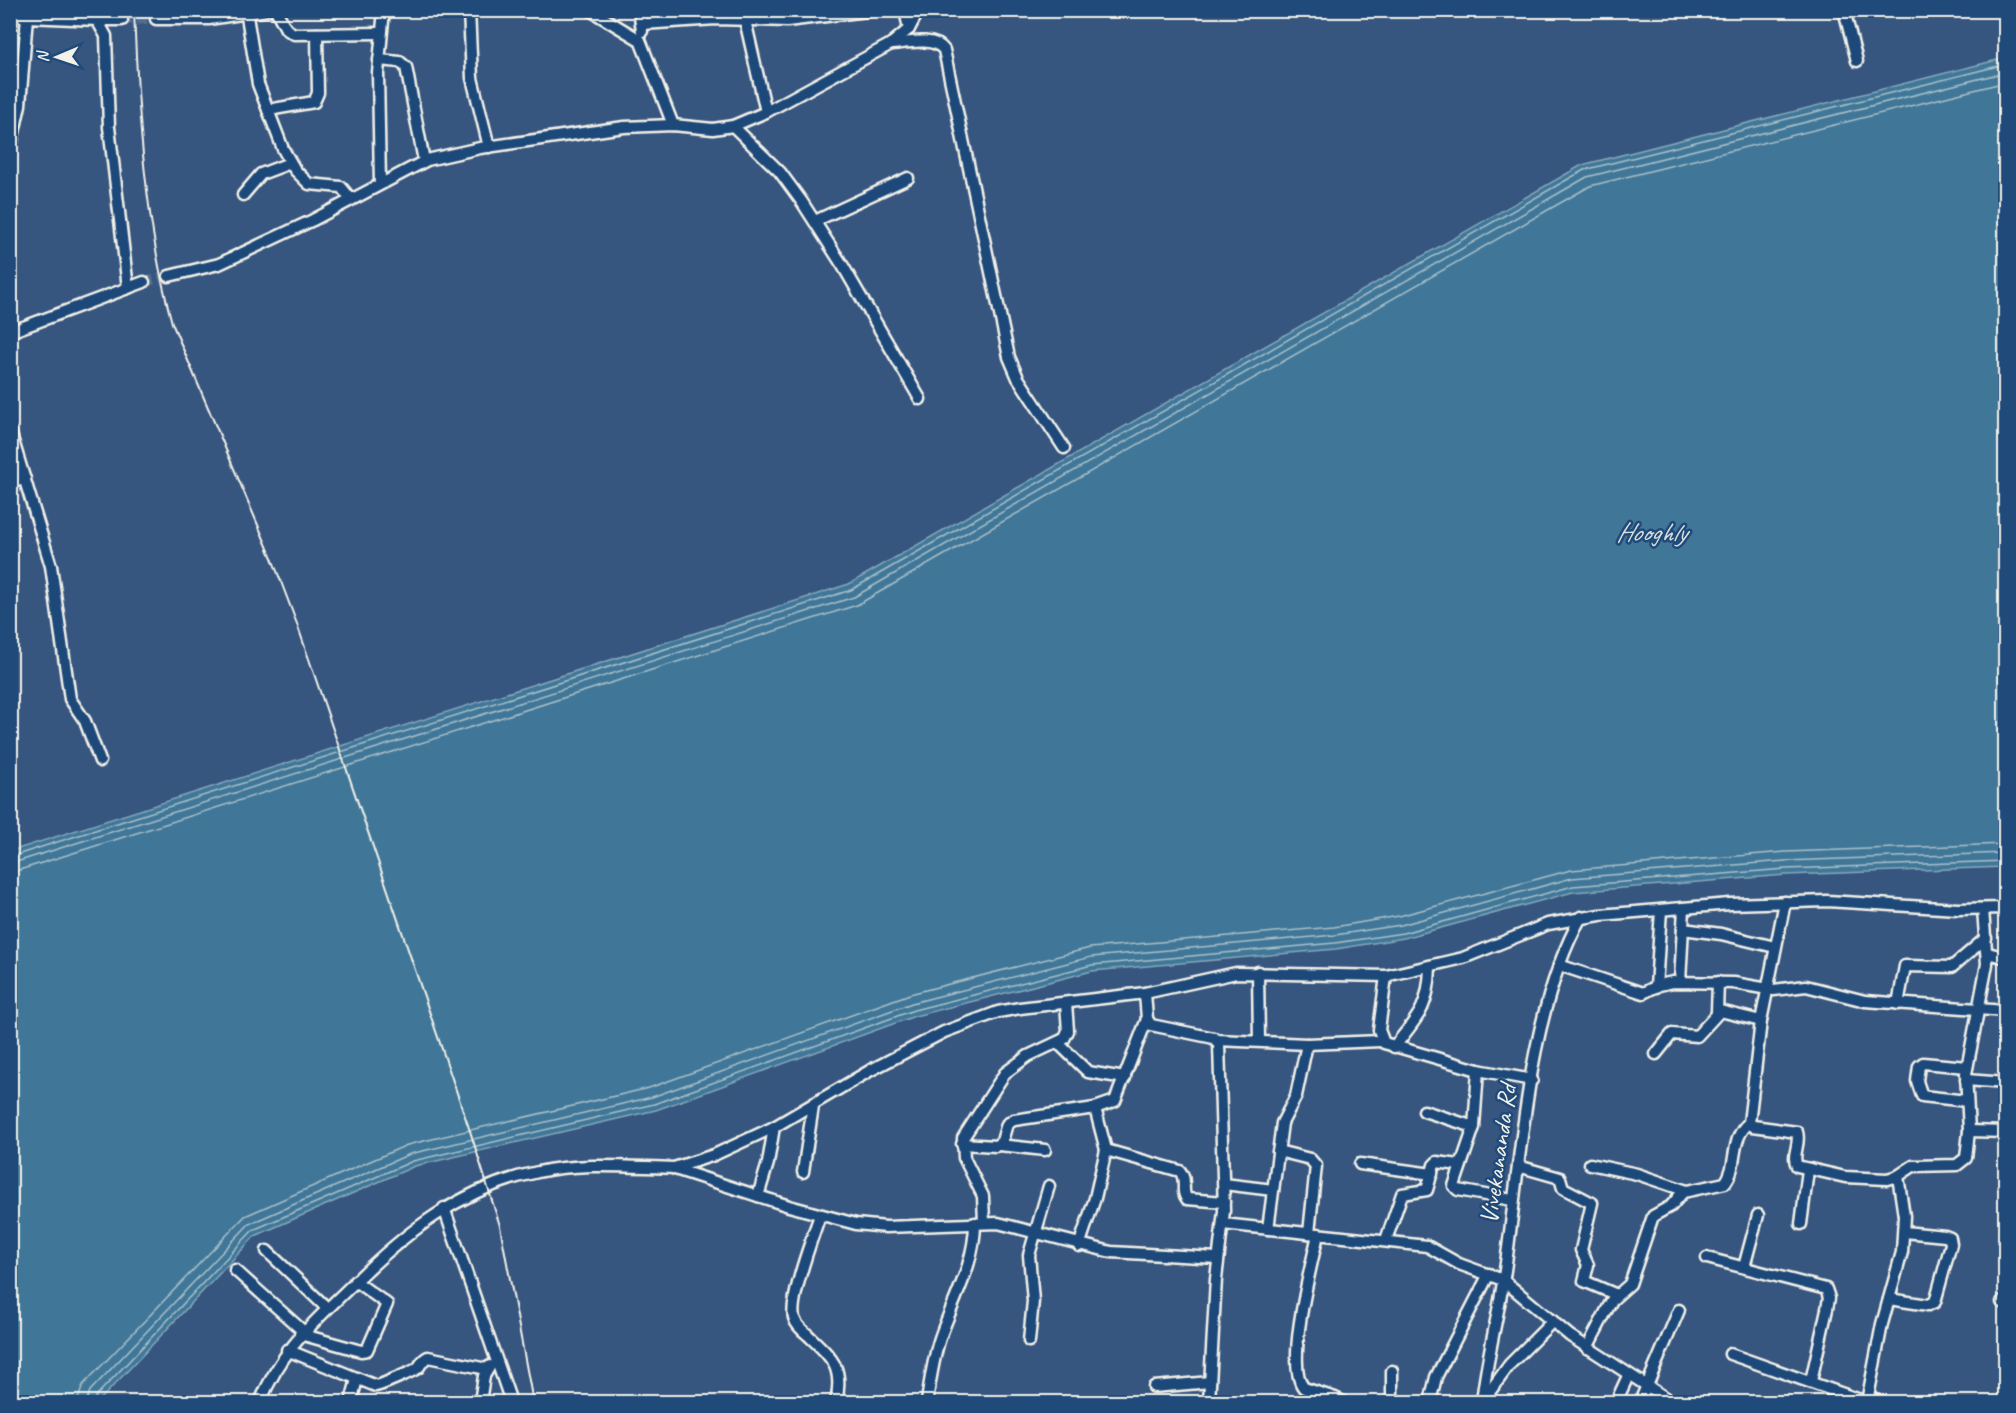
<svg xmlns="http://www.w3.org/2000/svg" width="2016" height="1413" font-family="Caveat,sans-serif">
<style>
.water{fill:#3f7799;stroke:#87a8b9;stroke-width:1.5}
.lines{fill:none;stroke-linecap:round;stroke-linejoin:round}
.shore{stroke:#acc0c8;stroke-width:1.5}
.minor-tunnel{stroke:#526d90;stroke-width:10;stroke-dasharray:10 5;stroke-linecap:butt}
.minor-casing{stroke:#f4f1e8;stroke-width:15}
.minor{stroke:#1f4a7a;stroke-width:10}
.rail{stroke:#f4f1e8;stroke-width:2}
.labels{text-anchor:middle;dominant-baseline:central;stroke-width:5;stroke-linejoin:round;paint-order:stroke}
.street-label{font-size:26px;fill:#f4f1e8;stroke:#1f4a7a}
.water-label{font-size:27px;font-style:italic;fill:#d9dfdc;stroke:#1f4a7a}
</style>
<rect width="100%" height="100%" fill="#365680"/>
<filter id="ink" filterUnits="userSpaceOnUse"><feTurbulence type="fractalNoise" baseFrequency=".0167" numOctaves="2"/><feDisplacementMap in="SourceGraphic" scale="12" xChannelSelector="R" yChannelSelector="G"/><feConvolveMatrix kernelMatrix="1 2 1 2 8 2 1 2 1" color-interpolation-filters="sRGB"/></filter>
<g filter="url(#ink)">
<polygon class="water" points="2005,58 2005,867 1786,875 1573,892 1404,938 1336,949 1092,971 915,1016 656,1110 415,1166 255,1236 98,1402 11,1402 11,851 849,584 1582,165"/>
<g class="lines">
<g class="shore">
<polyline points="10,857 851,590 1584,170 2006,64"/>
<polyline points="10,864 854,597 1587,177 2006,72"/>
<polyline points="10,873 857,605 1590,186 2006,82"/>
<polyline points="77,1402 83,1385 245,1216 407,1145 649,1088 910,994 1090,948 1334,927 1399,916 1571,870 1785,852 2006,844"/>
<polyline points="86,1402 90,1391 249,1224 410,1154 652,1097 912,1003 1091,957 1335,935 1401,925 1572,878 1785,861 2006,853"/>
<polyline points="94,1402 96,1396 253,1230 413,1161 654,1104 914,1010 1092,965 1335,943 1403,933 1573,886 1786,869 2006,861"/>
</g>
<g class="minor-tunnel">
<polyline points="122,20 156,19"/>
<polyline points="144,282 169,276"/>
</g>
<defs>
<g id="minor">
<polyline points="246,10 258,84 283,149 295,170 309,184 341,187 351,199"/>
<polyline points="276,10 286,29 294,34 381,33"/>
<polyline points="469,10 472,78 489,147"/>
<polyline points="590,10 640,40 673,125"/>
<polyline points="639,10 642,31"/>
<polyline points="905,10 909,29"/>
<polyline points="1844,10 1857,61"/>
<polyline points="10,14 27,17 28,11"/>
<polyline points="156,19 209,19 267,10"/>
<polyline points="97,20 122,20"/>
<polyline points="745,20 766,112"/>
<polyline points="643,24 716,19 787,21 875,10"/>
<path d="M 891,44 C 906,43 934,36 944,50 L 1009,357 L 1018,378 L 1064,448"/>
<polyline points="379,60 400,62 406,67 424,161"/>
<polyline points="268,110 314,102 318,93 317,34"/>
<polyline points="733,126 780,172 802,202 843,266 920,399"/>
<polyline points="10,151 20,105 27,17 97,20 106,36 109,127 128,288"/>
<polyline points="380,184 378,73 384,10"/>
<polyline points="243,195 261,174 290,163"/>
<polyline points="815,221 908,178"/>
<polyline points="169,276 219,264 313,220 427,160 480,148 624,127 673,125 713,129 733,126 766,112 891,44 909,29 919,10"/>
<polyline points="10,332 144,282"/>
<polyline points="10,431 51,566 70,699 85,721 100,761"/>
<polyline points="10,482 25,479"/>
<path d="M 1785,902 L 1761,1021 L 1749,1123 L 1753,1126 L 1797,1132 C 1801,1144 1791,1155 1797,1166 L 1845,1177 L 1887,1179 L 1898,1176 L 1913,1166 L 1957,1165 L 1966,1158 L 1969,1131 L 1966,1074 L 1987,964 L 1983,909"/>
<polyline points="1683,929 1721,934 1775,947"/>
<polyline points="1988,953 2006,958"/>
<polyline points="1559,965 1643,993 1659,985 1673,982 1734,983 1774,990 1806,986 1865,1001 2006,1011"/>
<polyline points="1258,972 1259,1041"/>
<polyline points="1386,976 1379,1030 1384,1043 1478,1070 1532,1080"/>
<polyline points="1680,982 1684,908"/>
<polyline points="1656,987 1661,910"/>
<polyline points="1145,993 1147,1019 1151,1025 1214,1038 1219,1044 1224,1211 1216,1279 1209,1402"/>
<polyline points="1898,1004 1905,966 1952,967 1986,938"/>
<polyline points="1717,1012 1718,982"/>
<polyline points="1217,1040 1307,1044 1381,1041"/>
<polyline points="1058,1043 1088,1072 1125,1078"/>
<path d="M 1394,1047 C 1418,1017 1429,1007 1430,967"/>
<polyline points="1656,1054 1672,1034 1697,1036 1720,1011 1761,1021"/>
<polyline points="1967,1067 1923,1063 1919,1066 1917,1081 1922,1096 1967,1101"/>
<polyline points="1478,1070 1474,1127 1454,1186 1458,1190 1512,1200"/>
<polyline points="1966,1080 2006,1083"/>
<polyline points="1424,1111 1474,1127"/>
<polyline points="1969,1131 2006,1132"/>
<polyline points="962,1144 996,1146 1002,1141 1007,1124 1014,1120 1095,1108 1115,1101 1147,1019"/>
<polyline points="999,1145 1045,1150"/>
<path d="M 1106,1150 L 1180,1171 C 1188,1180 1180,1191 1187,1199 L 1224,1202"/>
<polyline points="1278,1151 1310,1159 1316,1166 1309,1233"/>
<polyline points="1360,1164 1432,1174"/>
<polyline points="1590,1164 1637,1174 1687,1191"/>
<polyline points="1518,1166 1560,1178 1563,1188 1592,1203 1581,1250 1588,1265 1584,1281 1617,1295"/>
<polyline points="675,1169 789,1206 856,1224 886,1227 998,1223 1111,1252 1217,1258"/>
<polyline points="803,1172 813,1106"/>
<polyline points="1224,1184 1273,1190"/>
<polyline points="758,1196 768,1163 774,1127"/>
<polyline points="444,1208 511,1402"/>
<path d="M 820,1215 C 813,1236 789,1299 794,1318 C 796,1325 803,1331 808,1335 C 832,1358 844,1367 836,1402"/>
<polyline points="984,1223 983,1196 964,1158 963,1138 1005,1073 1028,1056 1064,1039 1068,1031 1066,1003"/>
<polyline points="1223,1224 1427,1246 1459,1264 1503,1280 1570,1336 1672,1402"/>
<polyline points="1801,1224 1808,1170"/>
<polyline points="1268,1229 1282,1123 1296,1096 1307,1044"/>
<path d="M 1318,1234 C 1312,1264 1284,1366 1304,1388 L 1335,1398 L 1343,1402"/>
<polyline points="1386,1240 1402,1194 1427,1190 1434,1165 1437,1162 1459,1165"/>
<polyline points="1079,1246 1095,1198 1106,1150 1095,1108"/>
<polyline points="267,1251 327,1308"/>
<polyline points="1707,1258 1826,1289 1829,1298 1827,1309 1811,1381"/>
<polyline points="1744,1267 1758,1215"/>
<polyline points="235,1270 303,1331"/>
<polyline points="1889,1299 1928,1305 1935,1302 1951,1244 1950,1238 1945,1236 1904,1232"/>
<polyline points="2002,1302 2006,1302"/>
<polyline points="300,1334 361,1351 367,1350 387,1304 355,1281"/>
<polyline points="1029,1341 1033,1301 1029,1255 1049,1186"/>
<path d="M 1587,1348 L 1612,1300 L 1630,1284 L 1653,1216 L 1671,1206 L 1683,1192 L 1725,1183 C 1739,1165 1729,1139 1749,1123"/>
<path d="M 287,1350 L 376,1386 C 379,1386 416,1370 418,1368 C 422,1363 422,1360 428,1357 L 487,1369"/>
<polyline points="1730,1354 1866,1402"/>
<polyline points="1392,1371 1392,1402"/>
<polyline points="1154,1387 1210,1382"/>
<polyline points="1868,1398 1882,1402"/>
<path d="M 260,1402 C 283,1348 310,1326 351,1286 C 404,1233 463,1187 538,1172 C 581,1162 630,1167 674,1168 L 714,1155 L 774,1127 L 871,1070 L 944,1032 L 998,1012 L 1020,1008 L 1145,993 L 1236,973 L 1386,976 L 1463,958 L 1548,924 L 1600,915 L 1730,904 L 1827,901 L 1958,909 L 2006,908"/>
<polyline points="351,1402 357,1379"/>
<polyline points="480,1402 484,1376 490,1366"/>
<path d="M 927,1402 C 930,1381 933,1359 940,1338 C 953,1300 975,1264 975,1223"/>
<polyline points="1430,1402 1436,1377 1489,1274"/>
<path d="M 1482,1402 C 1487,1355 1500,1310 1506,1263 C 1521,1156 1528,1012 1581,917"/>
<polyline points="1482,1402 1510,1364 1553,1321"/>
<polyline points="1616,1402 1628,1376"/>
<polyline points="1640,1402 1679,1310"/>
<polyline points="1867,1402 1882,1324 1902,1252 1904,1216 1898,1176"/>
</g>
</defs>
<use href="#minor" class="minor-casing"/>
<use href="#minor" class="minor"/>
<path class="rail" d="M 134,10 C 138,115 145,222 172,323 L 272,558 L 297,624 L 471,1134 L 500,1226 L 533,1402"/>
</g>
</g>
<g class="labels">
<g class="street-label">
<text transform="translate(1498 1154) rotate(-82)">Vivekananda Rd</text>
</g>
<g class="water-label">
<text x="1651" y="532">Hooghly</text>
</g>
</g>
<rect width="2016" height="1413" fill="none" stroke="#1f4a7a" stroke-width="36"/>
<rect x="18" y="18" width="1980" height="1377" fill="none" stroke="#f4f1e8" stroke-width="2" filter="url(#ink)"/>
<g transform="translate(57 57) rotate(268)" stroke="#1f4a7a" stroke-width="4.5" paint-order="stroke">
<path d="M0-4.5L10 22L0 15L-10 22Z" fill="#f4f1e8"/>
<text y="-9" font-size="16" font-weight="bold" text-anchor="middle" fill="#f4f1e8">N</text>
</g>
</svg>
